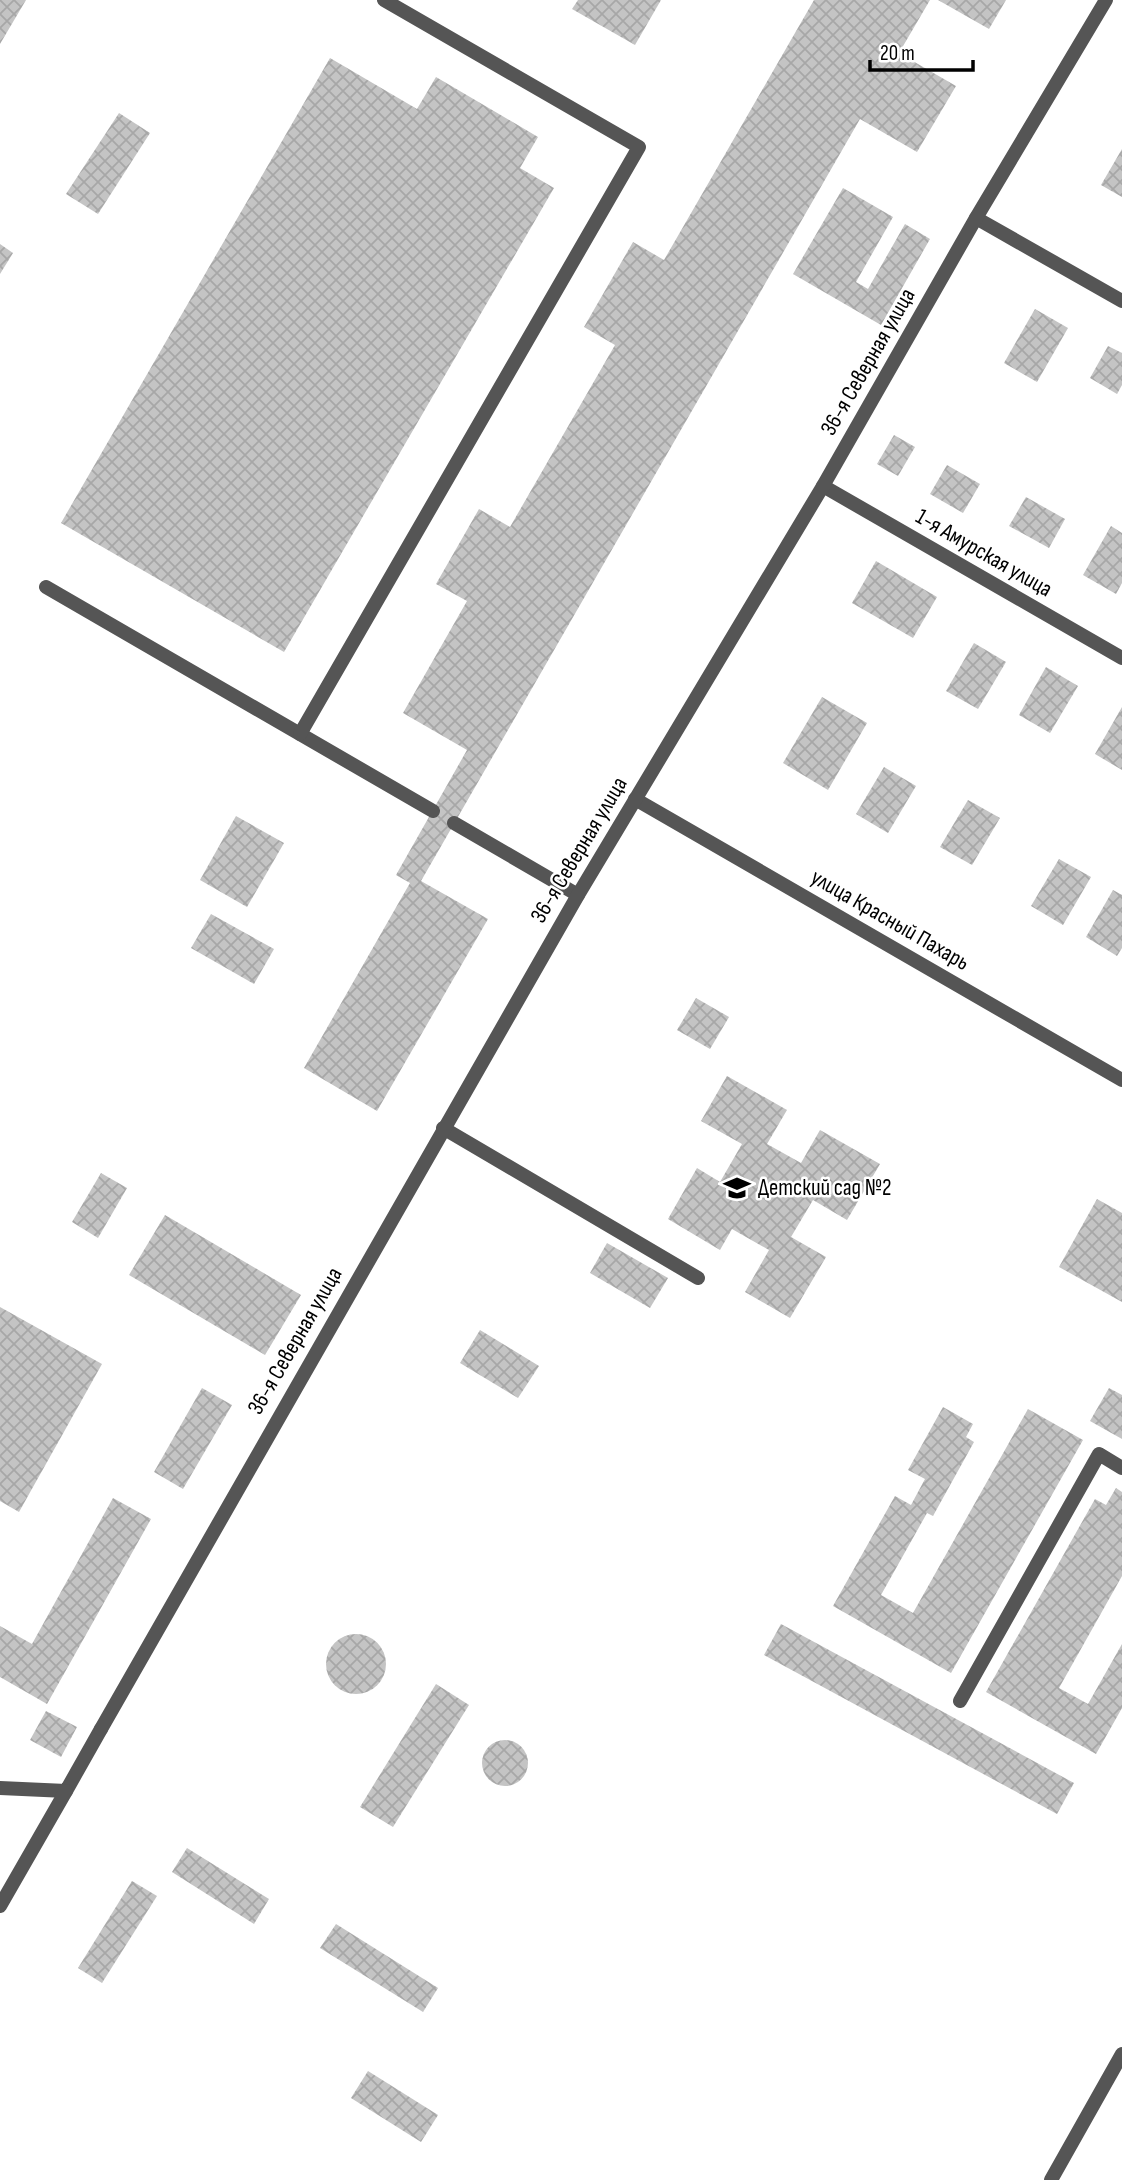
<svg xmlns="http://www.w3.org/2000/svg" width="1122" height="2180" font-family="'Sofia Sans Condensed',sans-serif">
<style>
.building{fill:url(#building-cross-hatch)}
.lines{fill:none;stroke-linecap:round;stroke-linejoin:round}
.lane{stroke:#555;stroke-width:14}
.street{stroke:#555;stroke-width:14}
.labels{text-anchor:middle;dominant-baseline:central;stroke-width:5;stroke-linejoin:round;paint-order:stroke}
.street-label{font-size:23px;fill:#000;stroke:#fff}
.poi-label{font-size:23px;fill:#000;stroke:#fff;text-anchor:start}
</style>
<defs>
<pattern id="building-cross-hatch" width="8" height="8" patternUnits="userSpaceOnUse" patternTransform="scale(1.75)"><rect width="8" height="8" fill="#c4c4c4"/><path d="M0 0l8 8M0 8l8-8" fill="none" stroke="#a7a7a7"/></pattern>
</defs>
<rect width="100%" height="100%" fill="#fff"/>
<g class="building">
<polygon points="0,0 26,0 0,44"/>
<polygon points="578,0 661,0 635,45 572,9"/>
<polygon points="814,0 930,0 899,53 956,86 917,152 860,119 421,881 488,919 377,1111 304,1068 410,883 396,875 467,750 403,713 467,601 436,584 479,509 510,527 615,345 584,327 633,242 664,260"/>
<polygon points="938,0 1006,0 989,29"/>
<polygon points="330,58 417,109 436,77 538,137 520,168 554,188 284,652 61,523"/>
<polygon points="119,113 150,133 98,214 66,194"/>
<polygon points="1122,149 1122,197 1101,185"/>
<polygon points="843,188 893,217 856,282 868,289 905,224 930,239 881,325 793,274"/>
<polygon points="0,244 13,253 0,274"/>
<polygon points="1035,309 1068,328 1037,382 1004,363"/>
<polygon points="1108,346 1122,353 1122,385 1117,394 1090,378"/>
<polygon points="894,435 915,447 898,476 877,464"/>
<polygon points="947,465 980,484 963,513 930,494"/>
<polygon points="1026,497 1065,519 1049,548 1009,526"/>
<polygon points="1111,526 1122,533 1122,583 1116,594 1083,575"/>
<polygon points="876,561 937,597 913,638 852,603"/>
<polygon points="974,643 1006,662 978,709 946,691"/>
<polygon points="1046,667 1078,686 1050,733 1019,715"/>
<polygon points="822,697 867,723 828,790 783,763"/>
<polygon points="1122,707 1122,770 1095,754"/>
<polygon points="884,767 916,786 888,833 856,814"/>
<polygon points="968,800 1000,818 972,865 940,847"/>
<polygon points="236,816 284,843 247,907 200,880"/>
<polygon points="1059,859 1091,877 1063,925 1031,906"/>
<polygon points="1113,890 1122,895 1122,948 1117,956 1086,937"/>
<polygon points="211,914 274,949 254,984 191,948"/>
<polygon points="696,998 729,1017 710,1049 677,1030"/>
<polygon points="727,1076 787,1110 767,1144 801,1163 820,1130 880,1164 847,1220 813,1200 791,1237 826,1257 790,1318 745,1292 769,1250 732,1229 720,1250 668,1219 697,1168 720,1182 742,1144 701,1121"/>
<polygon points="101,1173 127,1188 98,1238 72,1222"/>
<polygon points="1097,1199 1122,1213 1122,1302 1059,1267"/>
<polygon points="165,1215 301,1295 265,1355 129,1275"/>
<polygon points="607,1243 668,1278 650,1308 590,1273"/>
<polygon points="0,1307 102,1364 19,1512 0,1501"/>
<polygon points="480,1330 539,1366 518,1398 460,1363"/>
<polygon points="202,1388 232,1405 183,1489 154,1472"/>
<polygon points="1109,1388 1122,1395 1122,1439 1090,1421"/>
<polygon points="943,1407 973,1424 966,1437 974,1442 933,1516 927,1513 881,1595 913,1613 1028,1409 1083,1440 951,1673 833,1606 895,1496 911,1505 925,1479 908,1470"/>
<polygon points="1116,1488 1122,1492 1122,1576 1059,1688 1088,1704 1122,1644 1122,1708 1096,1754 986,1692 1095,1499 1106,1505"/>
<polygon points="113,1498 151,1519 47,1704 0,1677 0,1626 32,1644"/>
<polygon points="781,1624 1074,1783 1057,1814 764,1655"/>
<circle cx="356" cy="1664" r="30"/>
<polygon points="436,1684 469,1705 393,1827 360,1807"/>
<polygon points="46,1711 77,1727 61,1757 30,1740"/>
<circle cx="505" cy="1763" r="23"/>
<polygon points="187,1848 269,1899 254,1924 172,1872"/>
<polygon points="132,1881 157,1896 102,1983 78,1968"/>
<polygon points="336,1924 438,1988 423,2012 320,1948"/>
<polygon points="368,2071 438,2115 421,2142 351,2098"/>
</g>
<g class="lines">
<g class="lane">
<polyline points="46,587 433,811"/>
<polyline points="300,734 639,147 384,0"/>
<polyline points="454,823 578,895"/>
<polyline points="443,1128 698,1278"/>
<polyline points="960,1701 1099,1454 1122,1468"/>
<polyline points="0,1788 66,1791 101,1729"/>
<polyline points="0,1906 66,1791"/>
<polyline points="1051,2180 1122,2054"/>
</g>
<g class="street">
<polyline points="976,218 1122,301"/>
<polyline points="823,486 1122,658"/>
<polyline points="635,799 1122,1080"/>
<polyline points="101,1729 578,895 823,486 976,218 1106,0"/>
</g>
</g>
<defs>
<symbol id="school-bare" viewBox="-9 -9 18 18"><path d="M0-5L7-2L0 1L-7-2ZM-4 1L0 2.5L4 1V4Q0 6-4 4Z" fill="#000" stroke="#fff" stroke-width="2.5" paint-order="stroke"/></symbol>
</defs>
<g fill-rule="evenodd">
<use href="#school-bare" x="718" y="1169" width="38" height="38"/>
</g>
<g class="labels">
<g class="street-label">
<text transform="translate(868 362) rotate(-60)">36-я Северная улица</text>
<text transform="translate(984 553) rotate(30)">1-я Амурская улица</text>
<text transform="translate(579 850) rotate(-59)">36-я Северная улица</text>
<text transform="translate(890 920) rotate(30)">улица Красный Пахарь</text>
<text transform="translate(295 1341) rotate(-60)">36-я Северная улица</text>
</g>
<g class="poi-label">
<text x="758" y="1188">Детский сад №2</text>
</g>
</g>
<path d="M870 60v10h103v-10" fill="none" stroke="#000000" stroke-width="3.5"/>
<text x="880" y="60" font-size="21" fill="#000000" stroke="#ffffff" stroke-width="5" paint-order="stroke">20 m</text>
</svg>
